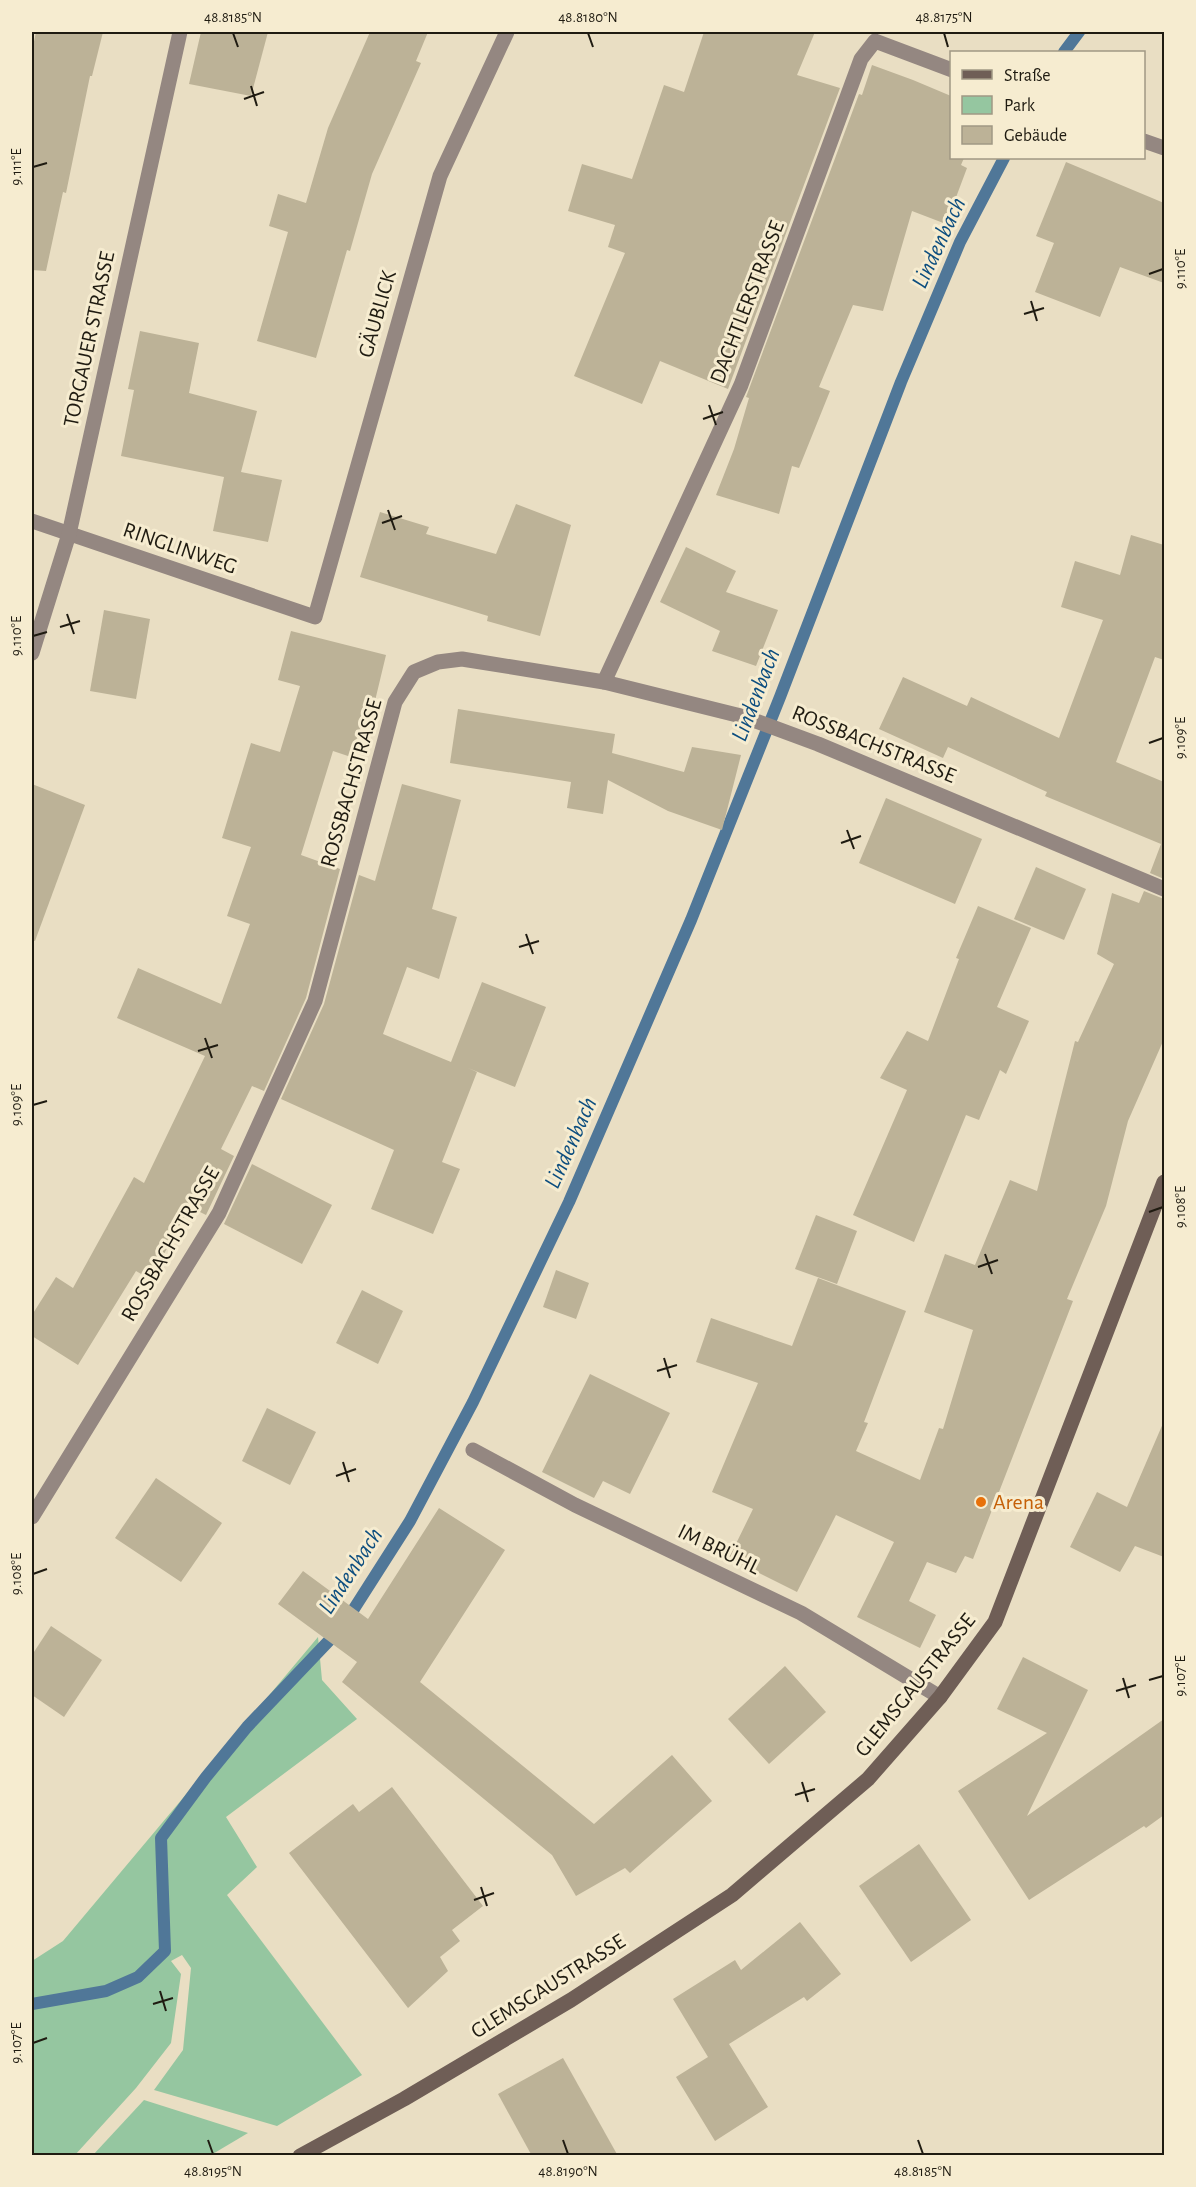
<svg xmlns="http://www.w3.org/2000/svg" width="1196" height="2187" font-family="'Alegreya Sans',sans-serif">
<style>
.green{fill:#95c6a0}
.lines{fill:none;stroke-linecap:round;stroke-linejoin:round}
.stream{stroke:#507798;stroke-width:12}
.building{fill:#bcb297}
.street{stroke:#948781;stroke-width:15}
.secondary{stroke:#6f5e56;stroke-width:15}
.ticks{fill:none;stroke:#1f1b11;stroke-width:2}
.food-dot{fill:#e8710a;stroke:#f6ecd0;stroke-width:2}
.labels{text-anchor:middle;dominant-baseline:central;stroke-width:6;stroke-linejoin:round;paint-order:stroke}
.street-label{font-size:22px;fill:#1f1b11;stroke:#f6ecd0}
.food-label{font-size:22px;fill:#c56008;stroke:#f6ecd0;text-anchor:start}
.water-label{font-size:24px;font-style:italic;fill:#0d4e7f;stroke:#f6ecd0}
.neatline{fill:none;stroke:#1f1b11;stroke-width:2}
.ticks-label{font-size:15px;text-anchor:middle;fill:#1f1b11}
</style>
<rect width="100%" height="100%" fill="#e9dec3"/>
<g class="green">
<polygon points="318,1637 322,1680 357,1719 226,1817 257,1867 227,1895 362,2075 277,2126 154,2090 183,2050 191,1968 182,1955 171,1961 181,1974 171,2043 136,2088 75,2155 32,2155 32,1961 63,1941"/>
<polygon points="144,2100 248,2133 211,2155 93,2155"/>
</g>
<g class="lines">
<g class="stream">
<polyline points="1064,52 1079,32"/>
<polyline points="32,2004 106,1991 138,1977 165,1951 161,1838 206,1777 247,1727 343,1626 410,1521 473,1402 569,1202 691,920 780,697 901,382 960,242 1004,158"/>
</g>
</g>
<g class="building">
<polygon points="36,32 103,32 92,76 90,76 66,193 63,192 46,271 32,270 32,51"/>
<polygon points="201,32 268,32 251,96 189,84"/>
<polygon points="370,32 428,32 416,61 421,63 372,174 350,251 347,250 316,358 257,341 288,232 269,226 278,194 306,203 328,128"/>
<polygon points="704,32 815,32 797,75 840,88 728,389 660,361 642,404 574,376 625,253 608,247 615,225 568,211 582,164 632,179 664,85 684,92"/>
<polygon points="872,65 913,80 951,96 951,158 964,158 961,165 967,168 946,224 912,211 883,311 853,305 819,387 830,391 799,468 792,466 779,514 716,495 734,449 749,398 746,397 859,94 862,95"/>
<polygon points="1066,162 1164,203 1164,283 1120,267 1100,317 1035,292 1054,243 1036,236"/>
<polygon points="140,331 199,343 189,393 257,411 241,472 282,480 268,542 213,531 224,477 121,456 134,390 128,389"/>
<polygon points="516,504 571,525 540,636 487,621 488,616 360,577 380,512 429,527 426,534 496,554"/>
<polygon points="1131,535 1164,545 1164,660 1155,657 1116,762 1164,782 1164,879 1150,873 1161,844 1045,796 1047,792 948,747 943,758 879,729 903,677 967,706 971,697 1059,738 1103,620 1061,607 1075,561 1120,575"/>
<polygon points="686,547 736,571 726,592 778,610 756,666 712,651 720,631 660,602"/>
<polygon points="104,610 150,619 136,699 90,691"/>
<polygon points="291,631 386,655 374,705 368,703 351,757 333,751 301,855 340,869 306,998 264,1091 252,1086 221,1149 234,1156 206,1215 190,1207 150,1279 136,1271 78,1365 32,1336 32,1315 56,1277 73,1288 134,1177 144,1183 205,1056 117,1018 138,968 221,1004 250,924 227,916 251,847 222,838 251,743 280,752 300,686 278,680"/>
<polygon points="458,709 615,734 612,753 684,772 692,747 741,755 722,830 668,811 608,780 603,814 567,808 571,782 450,763"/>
<polygon points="32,784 85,805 35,941 32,940"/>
<polygon points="402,784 461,800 432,909 457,917 439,979 407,967 383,1034 451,1062 482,982 546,1007 515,1087 468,1068 477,1072 442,1162 460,1169 433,1234 371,1209 394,1150 281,1099 324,1004 359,875 375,881"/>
<polygon points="886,798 982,839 955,904 859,863"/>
<polygon points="1036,867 1086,889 1064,940 1014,919"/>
<polygon points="1144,891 1164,899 1164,1039 1128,1121 1106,1206 1067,1299 1073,1301 973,1559 965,1556 956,1573 927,1562 909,1601 936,1615 920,1648 857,1617 894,1542 836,1515 797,1592 729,1558 753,1509 712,1492 758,1383 696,1362 711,1318 792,1346 818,1278 906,1311 864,1422 868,1423 856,1451 920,1480 939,1428 943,1429 973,1330 924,1312 945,1254 975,1265 1010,1180 1037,1191 1075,1041 1078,1042 1114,964 1097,954 1112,893 1139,903"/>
<polygon points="978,906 1031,928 997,1007 1029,1021 1006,1074 1000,1070 979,1120 966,1115 914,1242 853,1215 907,1090 880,1078 907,1031 928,1041 959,959 956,958"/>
<polygon points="252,1164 332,1205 302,1264 224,1224"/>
<polygon points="816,1215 857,1231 837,1284 795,1269"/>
<polygon points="556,1270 589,1283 576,1319 543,1307"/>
<polygon points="362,1290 403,1311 378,1364 336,1343"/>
<polygon points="590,1374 670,1413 630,1494 603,1481 594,1498 542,1472"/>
<polygon points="267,1408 316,1432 290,1485 242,1461"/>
<polygon points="1164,1421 1164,1557 1135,1546 1120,1572 1070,1547 1097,1492 1127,1507"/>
<polygon points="156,1478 222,1523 181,1582 115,1538"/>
<polygon points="439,1508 505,1550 420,1682 594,1824 672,1755 712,1801 630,1873 625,1868 576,1896 552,1855 342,1682 357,1662 278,1604 303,1571 368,1619"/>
<polygon points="51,1626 102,1660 64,1717 32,1695 32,1655"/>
<polygon points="1023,1657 1088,1690 1027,1816 1164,1719 1164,1815 1146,1828 1144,1826 1029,1900 958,1791 1047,1733 997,1709"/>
<polygon points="785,1666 826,1712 769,1764 728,1719"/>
<polygon points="392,1787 483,1906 452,1930 460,1941 440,1957 448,1971 408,2008 289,1853 353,1804 359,1812"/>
<polygon points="919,1844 971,1920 911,1962 859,1886"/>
<polygon points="800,1922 841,1974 807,2001 804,1997 729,2044 768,2107 715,2141 676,2077 708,2057 673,1999 735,1960 741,1970"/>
<polygon points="563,2058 618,2156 532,2156 498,2094"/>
</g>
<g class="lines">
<g class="street">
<polyline points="1144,141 1164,148"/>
<polyline points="32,521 315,617 440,176 507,32"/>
<polyline points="32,653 69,534 180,32"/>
<polyline points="604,682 741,385 861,59 875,41 952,70"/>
<polyline points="473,1450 575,1505 801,1613 940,1697"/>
<polyline points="32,1517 219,1213 315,1001 395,702 414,672 438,662 462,659 604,682 745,717 818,744 1164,889"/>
</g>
<polyline class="secondary" points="300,2156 404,2099 571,2000 732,1895 868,1779 940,1697 995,1622 1164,1182"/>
</g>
<path class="ticks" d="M 233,33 L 238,47M 588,33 L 593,47M 944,33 L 948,47M 251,86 L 257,106M 244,99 L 264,92M 33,167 L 47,163M 1149,274 L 1163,269M 1031,301 L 1037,321M 1024,314 L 1044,308M 709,405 L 716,425M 703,419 L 723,412M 388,510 L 395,530M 382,523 L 402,516M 67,614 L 74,634M 60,627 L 80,621M 33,636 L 47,632M 1149,743 L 1163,738M 847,830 L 854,849M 841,843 L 861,836M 526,934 L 533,954M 519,947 L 539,941M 205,1038 L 212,1058M 198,1051 L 218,1045M 33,1105 L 47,1101M 1149,1212 L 1163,1207M 985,1254 L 992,1274M 978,1267 L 998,1260M 664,1358 L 670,1378M 657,1371 L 677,1365M 343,1462 L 349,1482M 336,1476 L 356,1469M 33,1574 L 47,1569M 1123,1678 L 1129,1698M 1149,1680 L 1163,1676M 1116,1691 L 1136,1685M 802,1782 L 808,1802M 795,1795 L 815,1789M 481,1887 L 487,1906M 474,1900 L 494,1893M 160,1991 L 166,2011M 153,2004 L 173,1998M 33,2043 L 47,2038M 208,2140 L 213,2154M 563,2140 L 568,2154M 918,2140 L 923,2154"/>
<circle class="food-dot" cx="981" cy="1502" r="6"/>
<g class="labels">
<g class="street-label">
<text transform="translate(747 302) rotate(-69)">DACHTLERSTRASSE</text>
<text transform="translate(377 314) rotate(-74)">GÄUBLICK</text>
<text transform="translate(89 339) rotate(-78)">TORGAUER STRASSE</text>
<text transform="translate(180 548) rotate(19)">RINGLINWEG</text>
<text transform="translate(874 744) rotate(22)">ROSSBACHSTRASSE</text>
<text transform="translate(351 783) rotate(-74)">ROSSBACHSTRASSE</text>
<text transform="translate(170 1244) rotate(-60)">ROSSBACHSTRASSE</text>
<text transform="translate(719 1549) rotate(26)">IM BRÜHL</text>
<text transform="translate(915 1685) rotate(-51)">GLEMSGAUSTRASSE</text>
<text transform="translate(548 1986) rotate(-32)">GLEMSGAUSTRASSE</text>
</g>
<g class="food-label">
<text x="993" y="1502">Arena</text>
</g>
<g class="water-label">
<text transform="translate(939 243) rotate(-65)">Lindenbach</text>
<text transform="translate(756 695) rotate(-69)">Lindenbach</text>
<text transform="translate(571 1143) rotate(-66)">Lindenbach</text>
<text transform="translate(351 1571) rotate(-57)">Lindenbach</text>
</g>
</g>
<rect width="1196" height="2187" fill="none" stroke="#f6ecd0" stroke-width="66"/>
<rect x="950" y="51" width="195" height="108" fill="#f6ecd0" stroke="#a09884" stroke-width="1.5"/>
<rect x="962" y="70" width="30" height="9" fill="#6f5e56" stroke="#a09884" stroke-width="1.5"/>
<text x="1004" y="81" font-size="18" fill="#1f1b11">Straße</text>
<rect x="962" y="96" width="30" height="18" fill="#95c6a0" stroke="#a09884" stroke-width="1.5"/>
<text x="1004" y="111" font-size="18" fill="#1f1b11">Park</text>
<rect x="962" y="126" width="30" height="18" fill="#bcb297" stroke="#a09884" stroke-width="1.5"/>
<text x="1004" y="141" font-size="18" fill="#1f1b11">Gebäude</text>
<rect x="33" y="33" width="1130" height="2121" class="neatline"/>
<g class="ticks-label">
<text x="233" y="22">48.8185°N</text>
<text x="588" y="22">48.8180°N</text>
<text x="944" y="22">48.8175°N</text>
<text transform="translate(16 167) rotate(-90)" y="5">9.111°E</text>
<text transform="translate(1180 269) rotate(-90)" y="5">9.110°E</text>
<text transform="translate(16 636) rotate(-90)" y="5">9.110°E</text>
<text transform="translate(1180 738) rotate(-90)" y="5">9.109°E</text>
<text transform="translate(16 1105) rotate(-90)" y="5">9.109°E</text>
<text transform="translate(1180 1207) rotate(-90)" y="5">9.108°E</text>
<text transform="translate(16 1574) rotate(-90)" y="5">9.108°E</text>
<text transform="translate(1180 1676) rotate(-90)" y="5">9.107°E</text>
<text transform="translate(16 2043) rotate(-90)" y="5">9.107°E</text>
<text x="213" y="2176">48.8195°N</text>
<text x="568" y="2176">48.8190°N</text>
<text x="923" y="2176">48.8185°N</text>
</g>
</svg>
